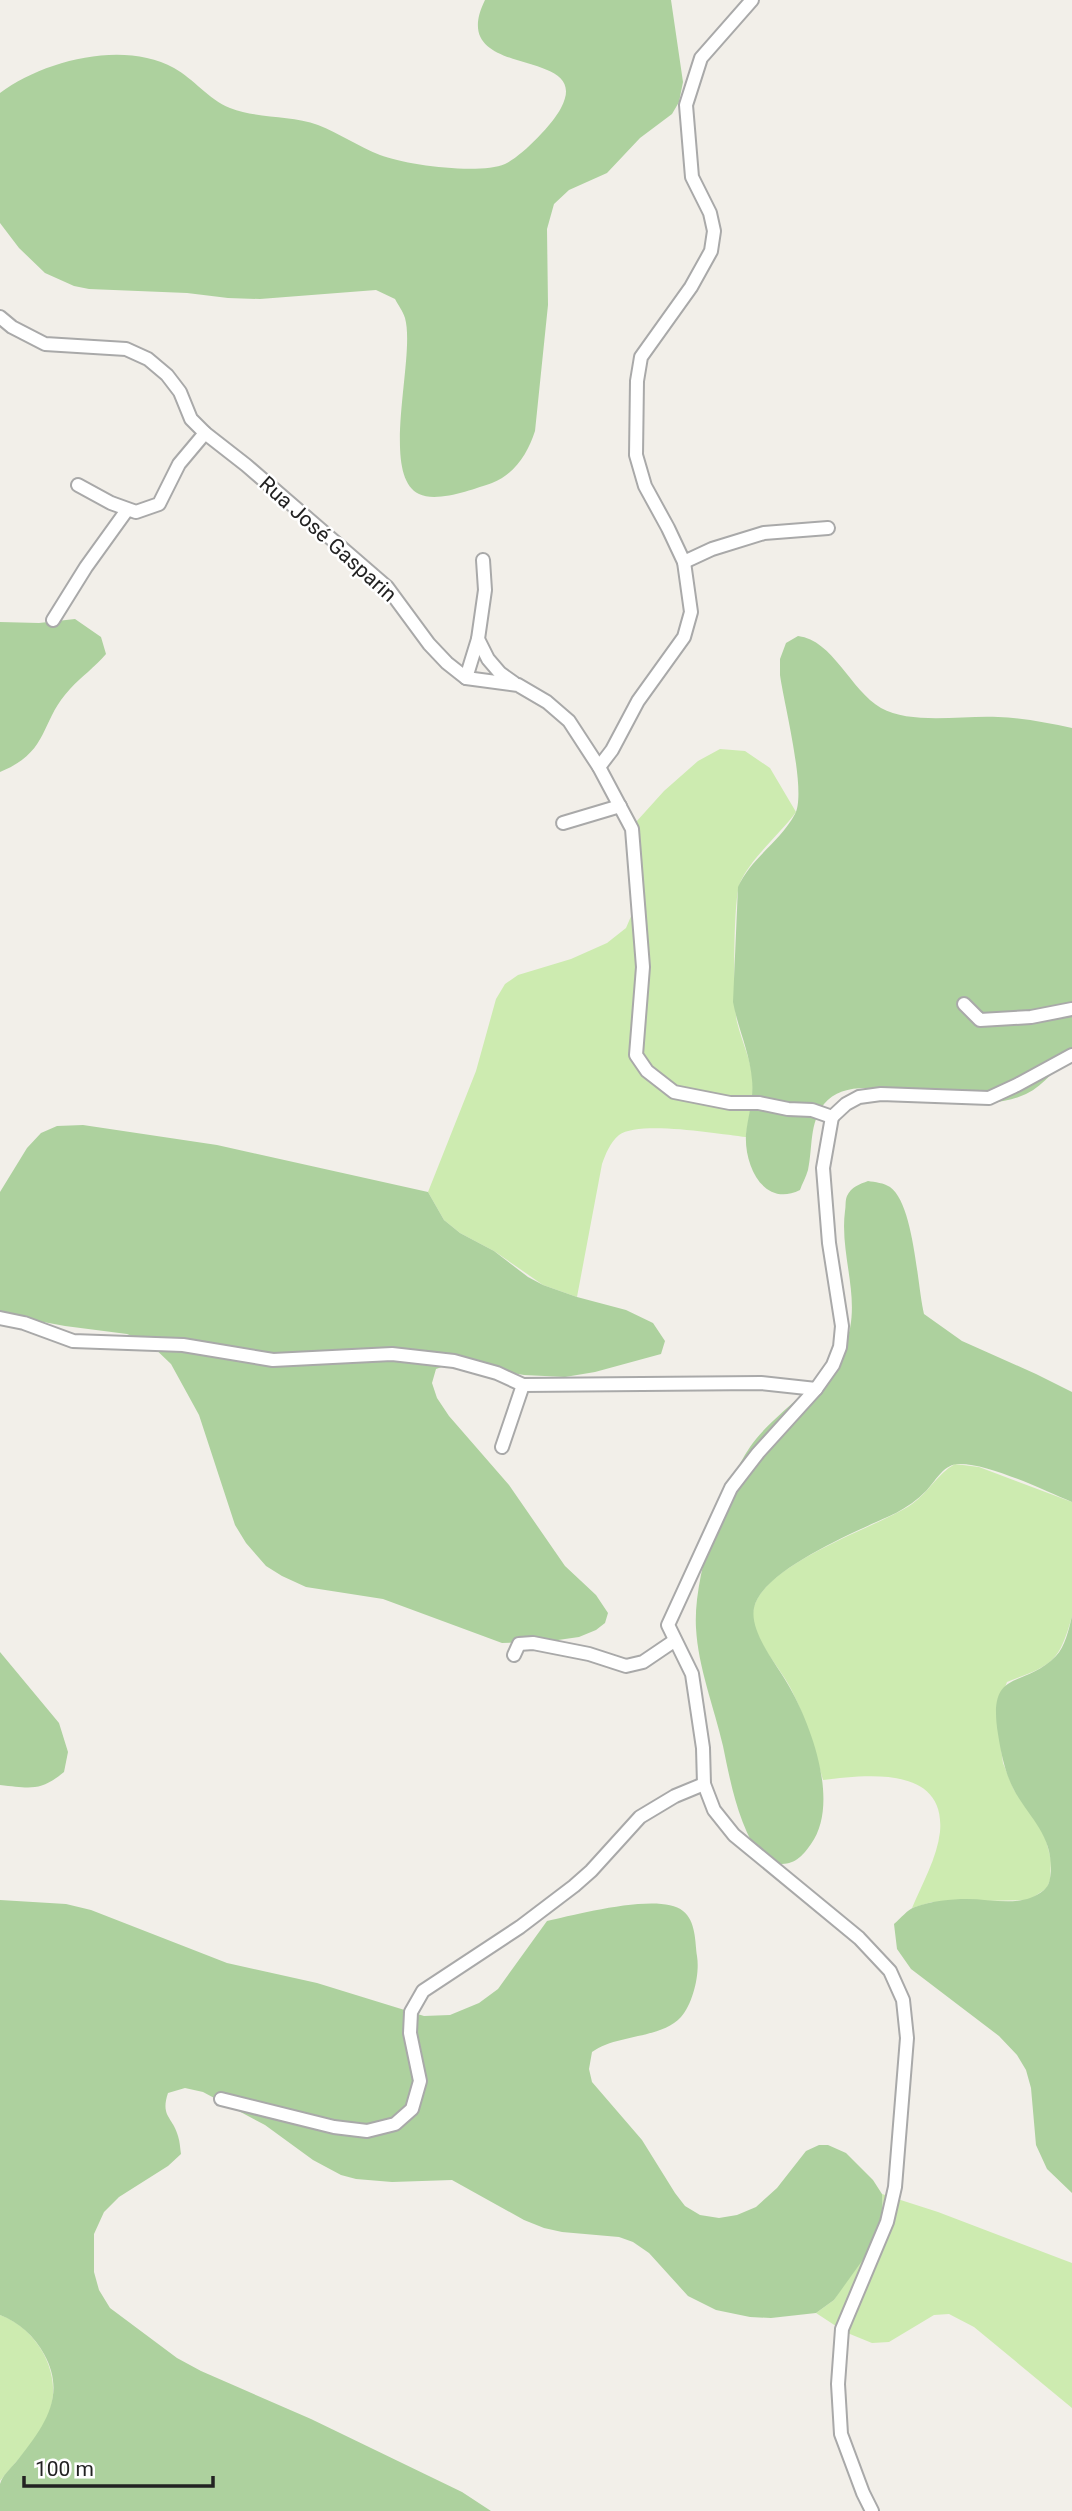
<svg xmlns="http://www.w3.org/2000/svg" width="1072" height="2511" font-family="Roboto,sans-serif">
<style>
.grass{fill:#cdebb0}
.forest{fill:#add19e}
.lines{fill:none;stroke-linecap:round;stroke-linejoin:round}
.minor-casing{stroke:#a9a9a9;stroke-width:16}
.minor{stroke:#fff;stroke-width:12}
.labels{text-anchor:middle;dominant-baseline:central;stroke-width:5;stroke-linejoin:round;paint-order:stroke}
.street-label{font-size:21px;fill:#222;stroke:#fff}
</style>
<rect width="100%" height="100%" fill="#f2efe9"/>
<g class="grass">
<path d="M 720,749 L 745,751 L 770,768 L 796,812 C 780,834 750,859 740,883 C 733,898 733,1005 737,1022 C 742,1043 752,1061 753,1084 C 753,1101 748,1120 746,1137 C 719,1134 639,1120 619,1135 C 610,1143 606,1153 602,1164 L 577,1297 L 543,1285 L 494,1251 L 460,1233 L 444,1220 L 428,1192 L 476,1071 L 496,999 L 505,984 L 518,975 L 571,959 L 607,943 L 626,928 L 632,914 L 632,899 L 630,840 L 636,822 L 664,791 L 698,761 Z"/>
<path d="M 955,1464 L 979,1467 L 1072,1502 L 1072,1616 C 1059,1664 1051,1665 1007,1682 L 996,1711 L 1003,1763 L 1014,1790 L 1038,1823 L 1046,1840 L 1051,1860 L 1050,1880 L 1047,1888 L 1029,1900 L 932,1902 L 912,1908 C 922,1884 937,1858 940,1832 C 946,1765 867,1775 823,1780 C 814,1749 806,1718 791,1689 C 780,1667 756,1644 753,1619 C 747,1567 878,1528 912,1504 C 929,1492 937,1474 955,1464 Z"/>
<polygon points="882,2194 938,2212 1072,2263 1072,2408 974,2327 949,2314 934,2315 889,2342 872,2343 845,2332 816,2313 834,2300 883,2220"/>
<path d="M 0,2315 C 40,2329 67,2381 46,2421 C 35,2443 15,2462 0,2481 Z"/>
</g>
<g class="forest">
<path d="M 485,0 L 671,0 L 683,82 L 679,102 L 672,114 L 640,138 L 607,173 L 569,190 L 554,204 L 547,229 L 548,305 L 535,431 C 528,453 515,474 492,483 C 474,489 437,503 419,494 C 379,474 416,357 405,318 C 403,311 398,305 395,299 L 376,290 L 260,299 L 228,298 L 187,293 L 89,289 L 74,286 L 45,273 L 19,248 L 0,223 L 0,93 C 44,60 124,40 174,68 C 194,79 208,99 230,108 C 258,119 290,115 318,125 C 339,133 359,147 380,155 C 406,165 479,175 505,164 C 522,156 552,125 561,108 C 595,44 444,83 485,0 Z"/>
<path d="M 75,619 L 101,637 L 106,654 C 95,667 81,677 70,689 C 39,722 51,751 0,772 L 0,622 L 39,623 Z"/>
<path d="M 798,636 C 833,640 850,690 881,708 C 911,725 964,715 998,717 C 1023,718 1048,723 1072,728 L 1072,1050 C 1058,1066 1045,1085 1026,1094 C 1007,1103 983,1104 963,1104 C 926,1102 852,1069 824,1104 C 809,1124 813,1147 808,1170 C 806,1177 802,1184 800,1190 C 763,1208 744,1165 746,1134 C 748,1116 754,1098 752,1080 C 750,1053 738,1029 733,1002 L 738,887 C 751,858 780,842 795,814 C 807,792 784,704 780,675 L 780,659 L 786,643 Z"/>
<polygon points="83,1125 217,1145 428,1192 444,1220 460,1233 494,1251 528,1277 543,1285 577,1297 626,1310 653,1323 665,1341 661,1354 595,1372 565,1377 524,1375 453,1363 436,1369 432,1383 437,1398 449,1416 509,1485 565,1566 596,1595 608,1613 605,1623 596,1630 579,1637 544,1642 502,1643 383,1599 306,1587 282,1576 266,1566 246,1543 235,1525 199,1415 171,1364 149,1343 127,1334 65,1326 0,1314 0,1192 27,1148 41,1133 57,1126"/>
<path d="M 868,1181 C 875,1182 884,1183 890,1187 C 914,1204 917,1284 924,1314 L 962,1341 L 1036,1374 L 1072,1392 L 1072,1502 C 1043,1490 986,1462 957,1464 C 942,1466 935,1482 926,1491 C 917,1500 907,1507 896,1513 C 862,1529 762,1569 754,1608 C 749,1633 779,1667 790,1688 C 812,1727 840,1804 811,1844 C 797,1864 790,1865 767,1864 C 740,1834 731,1785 723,1746 C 714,1707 698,1667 696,1628 C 693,1578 722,1488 750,1447 C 773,1413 828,1381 844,1347 C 864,1303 839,1257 845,1211 C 846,1207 845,1200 847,1196 C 851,1187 860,1184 868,1181 Z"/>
<path d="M 1072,1616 L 1072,2193 L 1047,2169 L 1036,2145 L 1031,2088 L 1026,2070 L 1017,2055 L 999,2036 L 911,1969 L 897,1949 L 894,1924 C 901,1918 907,1910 915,1907 C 931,1901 951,1899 967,1899 C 993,1899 1023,1908 1044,1890 C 1050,1885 1050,1878 1051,1871 C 1052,1834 1030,1819 1014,1790 C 1005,1773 1001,1753 998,1734 C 987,1666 1023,1690 1056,1656 C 1065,1647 1069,1629 1072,1616 Z"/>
<path d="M 0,1652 L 59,1723 L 68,1752 L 64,1772 C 40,1792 30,1788 0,1785 Z"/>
<path d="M 0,1900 L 66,1904 L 91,1910 L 227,1963 L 317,1983 L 424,2016 L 450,2015 L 479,2003 L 498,1989 L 547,1921 C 576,1915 660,1892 683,1911 C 696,1921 695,1942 697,1956 C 700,1974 693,2003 681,2017 C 661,2039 617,2034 592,2052 L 589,2069 L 592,2082 L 642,2140 L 675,2193 L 685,2206 L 700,2215 L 719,2218 L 737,2215 L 756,2207 L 777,2188 L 806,2151 L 819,2145 L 828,2145 L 846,2153 L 873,2180 L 882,2194 L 883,2220 L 872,2247 L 834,2300 L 816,2313 L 771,2318 L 750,2317 L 716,2310 L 688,2296 L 649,2253 L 633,2242 L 619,2237 L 562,2232 L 544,2228 L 524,2220 L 452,2180 L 392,2182 L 356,2179 L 341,2175 L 313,2160 L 265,2125 L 203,2092 L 185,2088 L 168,2093 C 160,2117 173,2117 178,2136 C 180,2142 180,2148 181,2154 L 168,2166 L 119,2197 L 104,2212 L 94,2234 L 94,2272 L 99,2290 L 110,2308 L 177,2358 L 201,2371 L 311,2419 L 462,2492 L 491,2511 L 0,2511 C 0,2502 0,2492 0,2484 C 2,2476 11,2468 16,2462 C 42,2429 68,2397 44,2354 C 35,2337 19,2322 0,2315 Z"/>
</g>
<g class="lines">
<defs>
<g id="minor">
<polyline points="0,317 12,327 45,344 126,349 148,359 167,375 180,392 191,419 205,433 246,465 387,587 429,644 447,663 466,678 518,685 547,702 569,721 599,767 632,829 643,967 636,1055 647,1071 674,1092 730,1103 759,1103 788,1109 812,1110 832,1117"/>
<polyline points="78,485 111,503 136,512 159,504 179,464 205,433"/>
<polyline points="483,560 485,590 478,639 488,659 500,673 514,683"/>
<polyline points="684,562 712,549 764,533 828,528"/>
<polyline points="53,620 86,567 127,510"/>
<polyline points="466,678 478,639"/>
<polyline points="599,767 612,750 638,701 684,637 691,612 684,562 668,528 645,486 636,455 637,381 641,357 691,287 711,251 714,231 710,213 692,177 686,105 701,58 752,0"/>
<polyline points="563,823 620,806"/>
<polyline points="964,1004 980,1020 1031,1017 1072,1009"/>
<polyline points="832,1117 823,1168 829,1243 842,1326 840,1347 833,1365 816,1389 758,1453 731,1488 668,1625 692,1674 703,1748 704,1784 714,1810 734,1835 859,1938 890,1971 903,2000 907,2038 895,2187 887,2222 842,2329 838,2384 841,2434 863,2493 872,2511"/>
<polyline points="832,1117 846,1104 859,1097 881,1094 989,1098 1017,1085 1072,1055"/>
<polyline points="0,1318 24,1323 73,1341 183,1345 273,1360 392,1354 454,1361 497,1373 523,1385 761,1383 816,1389"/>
<polyline points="502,1447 523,1385"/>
<polyline points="514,1655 519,1644 533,1643 589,1654 626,1666 643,1662 674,1641"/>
<polyline points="221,2099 334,2127 367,2131 395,2124 412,2109 420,2081 410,2033 411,2012 423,1991 520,1927 574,1886 591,1871 640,1817 675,1796 704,1784"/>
</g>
</defs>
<use href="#minor" class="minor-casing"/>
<use href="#minor" class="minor"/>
</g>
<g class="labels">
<g class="street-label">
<text transform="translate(328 539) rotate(42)">Rua José Gasparin</text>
</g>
</g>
<path d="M24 2476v10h189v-10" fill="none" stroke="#222222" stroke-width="3.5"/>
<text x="35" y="2476" font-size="21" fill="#222222" stroke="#ffffff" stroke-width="5" paint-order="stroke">100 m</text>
</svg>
